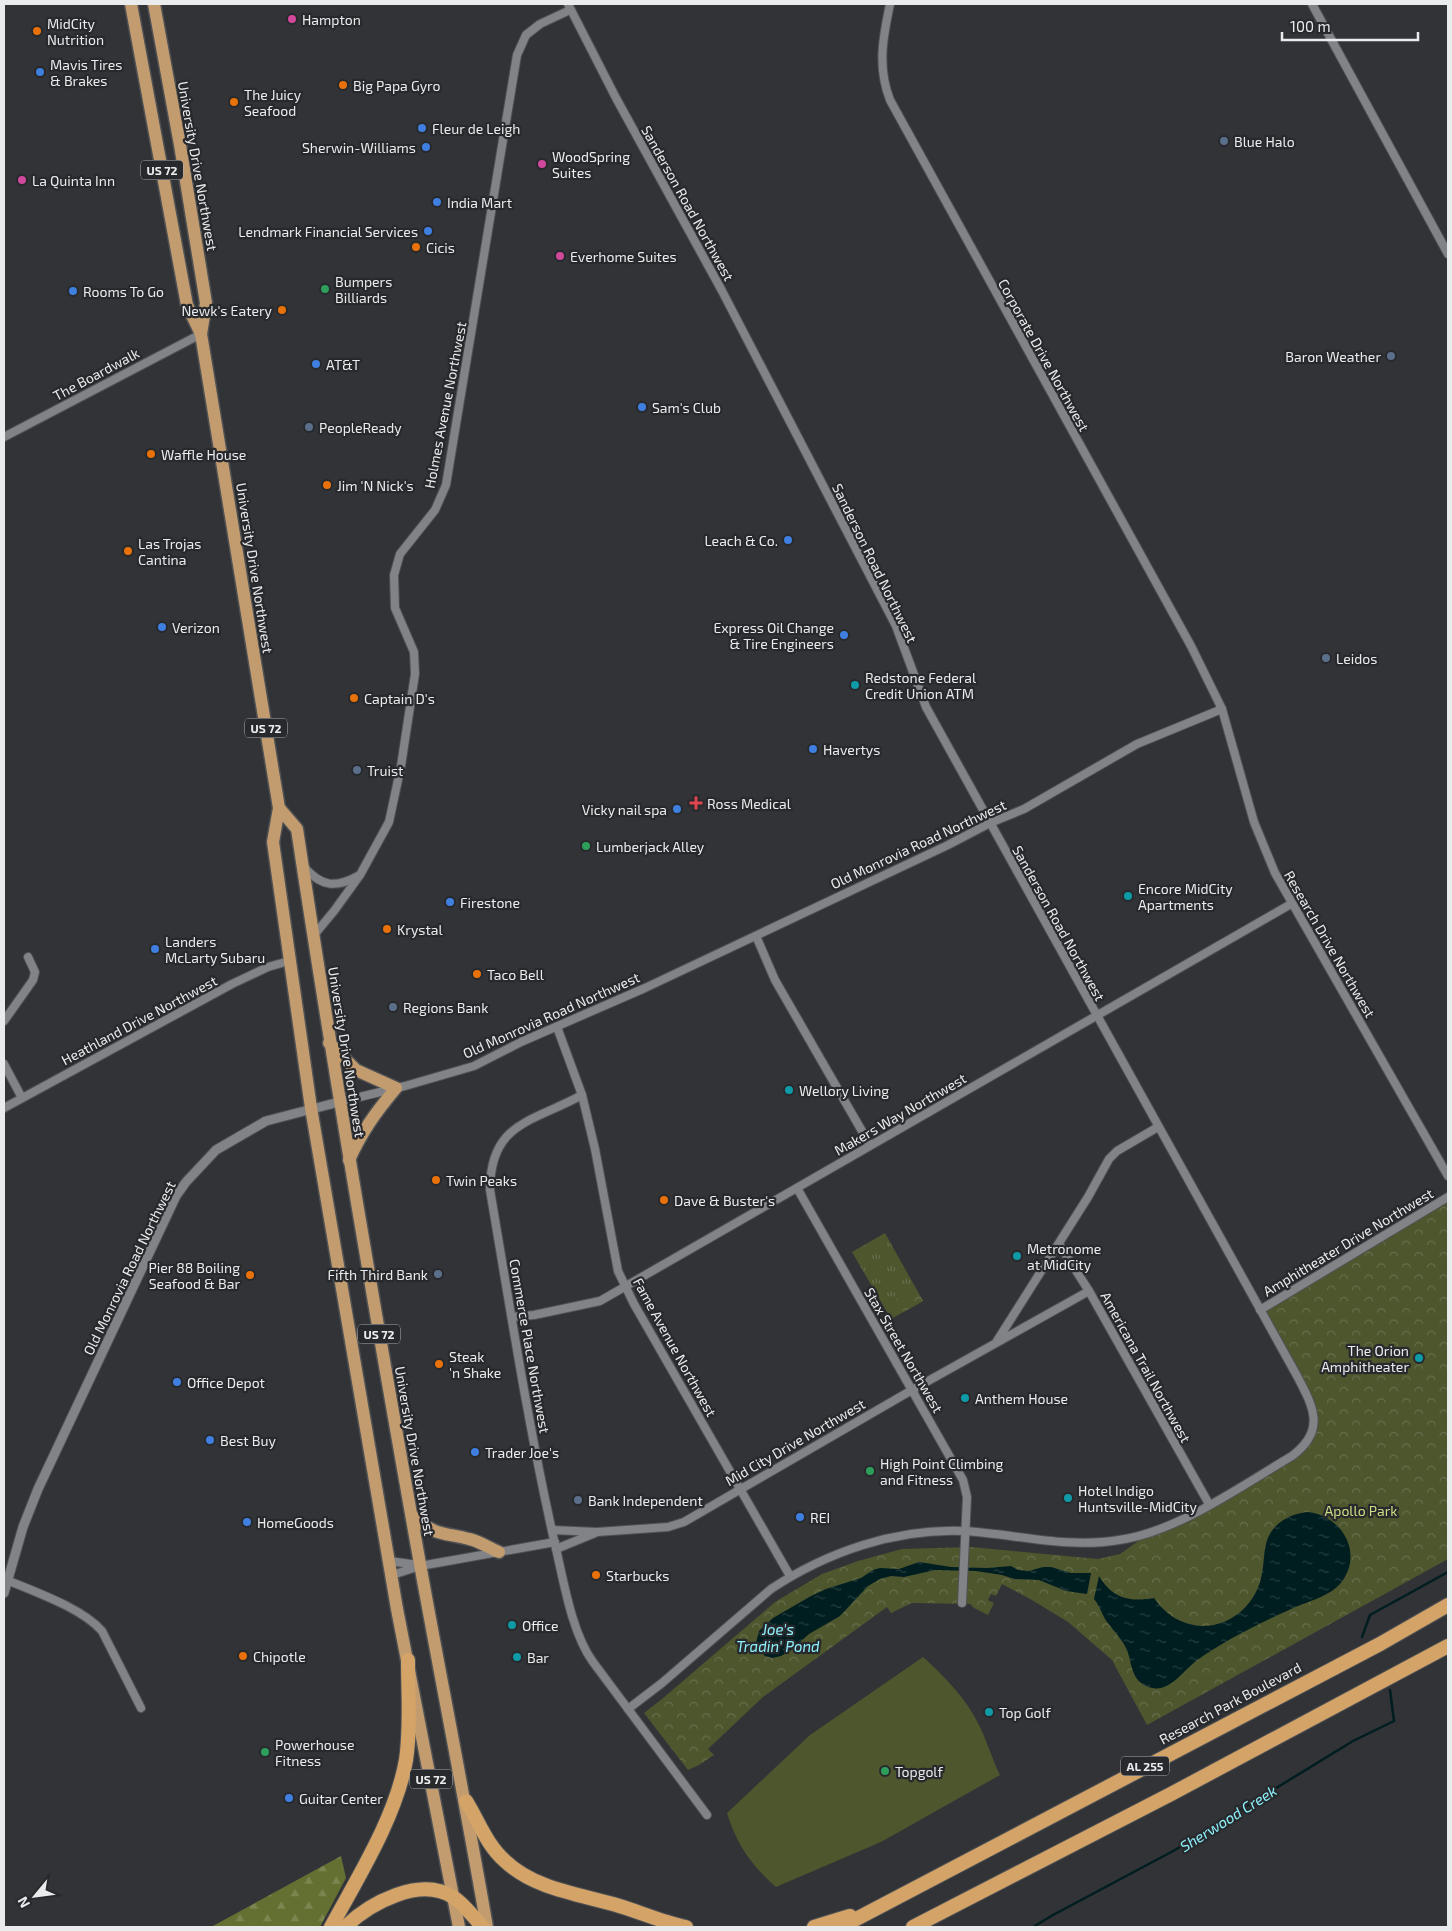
<svg xmlns="http://www.w3.org/2000/svg" width="1452" height="1931" font-family="'Exo 2',sans-serif">
<style>
.grass{fill:url(#grass-tufts)}
.forest{fill:url(#forest-firs)}
.park{fill:url(#park-crowns)}
.pitch{fill:#4d562d}
.water{fill:url(#water-ripples)}
.lines{fill:none;stroke-linecap:round;stroke-linejoin:round}
.stream{stroke:#001d20;stroke-width:2.5}
.minor-casing{stroke:#4f5154;stroke-width:10}
.tertiary-casing{stroke:#4f5154;stroke-width:11}
.trunk-casing{stroke:#4f5154;stroke-width:15}
.motorway-casing{stroke:#4f5154;stroke-width:16}
.minor{stroke:#818387;stroke-width:8}
.tertiary{stroke:#818387;stroke-width:9}
.trunk{stroke:#c29c6e;stroke-width:12}
.motorway{stroke:#d3a367;stroke-width:14}
.hotel-dot{fill:#d1479c;stroke:#27292c;stroke-width:2}
.food-dot{fill:#e8710a;stroke:#27292c;stroke-width:2}
.shop-dot{fill:#3f7fe0;stroke:#27292c;stroke-width:2}
.service-dot{fill:#5c6f8a;stroke:#27292c;stroke-width:2}
.leisure-dot{fill:#2e9e5b;stroke:#27292c;stroke-width:2}
.culture-dot{fill:#0f9aa8;stroke:#27292c;stroke-width:2}
.health-dot{fill:#e0444e;stroke:#27292c;stroke-width:2}
.labels{text-anchor:middle;dominant-baseline:central;stroke-width:4.5;stroke-linejoin:round;paint-order:stroke}
.shield{fill:#27292c;stroke:#b0b1b3;stroke-width:1}
.shield-label{font-size:12px;font-weight:bold;fill:#eaebed}
.poi-label{font-size:14px;fill:#eaebed;stroke:#27292c;text-anchor:start}
.street-label{font-size:14px;fill:#eaebed;stroke:#27292c}
.park-label{font-size:14px;fill:#cbde83;stroke:#27292c}
.water-label{font-size:15px;font-style:italic;fill:#8ef2fe;stroke:#27292c}
</style>
<defs>
<pattern id="grass-tufts" width="24" height="20" patternUnits="userSpaceOnUse" patternTransform="scale(1.25)"><rect width="24" height="20" fill="#4d562d"/><path d="M3 7l-1-3M5 7V3M7 7l1-3M15 17l-1-3M17 17v-4M19 17l1-3" fill="none" stroke="#676e4c"/></pattern>
<pattern id="forest-firs" width="22" height="20" patternUnits="userSpaceOnUse" patternTransform="scale(1.25)"><rect width="22" height="20" fill="#647031"/><path d="M5 1l3.5 6h-7zM16 11l3.5 6h-7z" fill="#7a854f"/></pattern>
<pattern id="park-crowns" width="20" height="18" patternUnits="userSpaceOnUse" patternTransform="scale(1.25)"><rect width="20" height="18" fill="#4d562d"/><path d="M2 6a3 3 0 1 1 6 0M12 15a3 3 0 1 1 6 0" fill="none" stroke="#676e4c"/></pattern>
<pattern id="water-ripples" width="26" height="14" patternUnits="userSpaceOnUse" patternTransform="scale(1.25)"><rect width="26" height="14" fill="#001d20"/><path d="M2 4q2-2 4 0t4 0M15 11q2-2 4 0t4 0" fill="none" stroke="#253e41"/></pattern>
</defs>
<rect width="100%" height="100%" fill="#313337"/>
<polygon class="grass" points="885,1233 923,1301 891,1319 852,1252"/>
<polygon class="forest" points="341,1856 346,1878 320,1927 211,1927"/>
<g class="park">
<polygon points="1448,1199 1448,1559 1147,1725 1112,1660 1068,1622 1032,1600 1002,1584 996,1596 991,1594 988,1600 994,1603 988,1615 974,1608 970,1604 912,1603 891,1613 887,1607 763,1697 708,1749 714,1755 699,1765 688,1770 644,1713 662,1699 775,1602 822,1574 858,1561 902,1549 972,1547 1098,1559 1120,1554 1151,1532 1209,1504 1292,1456 1312,1435 1311,1404 1260,1310"/>
<polygon points="915,1287 923,1301 904,1312 896,1298"/>
</g>
<path class="pitch" d="M 923,1657 C 945,1677 966,1698 979,1725 C 987,1741 992,1759 1000,1775 L 881,1842 L 776,1887 C 751,1865 737,1845 727,1813 L 810,1735 Z"/>
<g class="water">
<path d="M 1307,1512 C 1342,1515 1365,1554 1340,1584 C 1327,1598 1305,1602 1289,1610 C 1258,1624 1224,1641 1196,1661 C 1181,1673 1167,1696 1146,1686 C 1131,1679 1132,1663 1127,1650 C 1122,1639 1114,1631 1107,1622 C 1102,1615 1100,1606 1094,1599 L 1099,1576 C 1113,1599 1129,1602 1154,1598 C 1166,1615 1180,1624 1201,1626 C 1232,1627 1258,1602 1262,1573 C 1265,1559 1263,1544 1271,1532 C 1279,1520 1292,1514 1307,1512 Z"/>
<polygon points="919,1562 951,1567 987,1568 1011,1566 1018,1570 1029,1571 1043,1567 1051,1567 1071,1573 1091,1573 1087,1594 1066,1591 1039,1580 1014,1579 1002,1575 976,1571 935,1570 904,1577 891,1576 880,1579 868,1586 840,1616 809,1634 790,1651 781,1656 772,1658 765,1656 758,1649 756,1643 759,1631 773,1618 811,1596 826,1589 861,1578 873,1570 880,1568 899,1569"/>
</g>
<g class="lines">
<g class="stream">
<polyline points="1362,1637 1370,1615 1448,1572"/>
<polyline points="1033,1927 1053,1915 1175,1850 1353,1741 1394,1721 1390,1690"/>
</g>
<defs>
<g id="minor">
<path d="M 568,4 L 616,98 L 721,289 L 896,626 L 926,707 L 1296,1374 C 1313,1406 1327,1430 1292,1456 C 1241,1486 1177,1532 1119,1540 C 1066,1549 1016,1534 964,1531 C 896,1528 827,1552 771,1589 L 662,1683 L 628,1709"/>
<path d="M 890,4 C 883,37 877,67 890,100 L 1191,646 L 1222,709 L 1254,822 L 1275,873 L 1448,1176"/>
<polyline points="1312,4 1448,254"/>
<polyline points="4,437 201,334"/>
<path d="M 305,868 C 322,887 336,888 358,876"/>
<polyline points="314,935 334,911 360,875 389,822 401,766 415,674 414,652 395,608 394,575 400,554 435,510 446,485 517,55 526,35 540,24 570,10"/>
<polyline points="756,936 775,980 870,1145"/>
<polyline points="4,1021 33,980 35,972 28,957"/>
<polyline points="557,1027 582,1095 595,1149 618,1271 634,1304 790,1576"/>
<polyline points="4,1064 22,1098"/>
<path d="M 582,1095 C 533,1122 490,1122 490,1190 C 510,1307 528,1425 554,1540 C 563,1577 571,1632 593,1662 L 707,1815"/>
<polyline points="339,1102 405,1086 474,1066 521,1042 645,988 948,845 990,823 1024,809 1137,744 1222,709"/>
<polyline points="4,1108 232,984 268,967 289,961"/>
<polyline points="797,1188 963,1480 967,1497 962,1603"/>
<polyline points="1059,1244 1089,1291 1209,1504"/>
<polyline points="1260,1310 1448,1197"/>
<polyline points="512,1317 534,1315 600,1301 1291,904"/>
<polyline points="997,1341 1088,1197 1109,1159 1117,1151 1158,1127"/>
<polyline points="552,1530 597,1532 668,1527 684,1522 912,1390 1089,1291"/>
<polyline points="556,1549 595,1533"/>
<polyline points="389,1561 418,1565"/>
<polyline points="392,1575 420,1566 555,1542"/>
<path d="M 7,1580 C 35,1592 82,1608 102,1631 L 141,1708"/>
</g>
<polyline id="tertiary" points="4,1593 23,1527 38,1489 176,1196 186,1182 216,1150 266,1121 339,1102"/>
<g id="trunk">
<polyline points="131,4 187,305 201,334 279,808 273,842 311,1108 397,1609 459,1927"/>
<polyline points="154,4 180,145 206,303 201,334"/>
<path d="M 279,808 L 297,829 C 334,1074 376,1319 420,1564 C 442,1685 466,1806 487,1927"/>
<path d="M 329,1043 L 356,1070 L 396,1088 C 376,1112 362,1131 349,1160"/>
<path d="M 412,1516 C 437,1536 440,1532 469,1539 C 479,1541 489,1548 499,1552"/>
</g>
<g id="motorway">
<path d="M 466,1801 C 479,1822 486,1844 505,1861 C 533,1888 577,1894 613,1904 C 638,1911 661,1922 686,1927"/>
<path d="M 331,1927 C 358,1877 396,1817 406,1760 C 411,1727 408,1693 408,1660"/>
<path d="M 345,1927 C 370,1903 420,1876 453,1897 C 464,1904 474,1918 483,1927"/>
<polyline points="814,1927 850,1916"/>
<polyline points="841,1927 1380,1644 1448,1605"/>
<polyline points="913,1927 1171,1794 1448,1646"/>
</g>
</defs>
<use href="#minor" class="minor-casing"/>
<use href="#tertiary" class="tertiary-casing"/>
<use href="#trunk" class="trunk-casing"/>
<use href="#motorway" class="motorway-casing"/>
<use href="#minor" class="minor"/>
<use href="#tertiary" class="tertiary"/>
<use href="#trunk" class="trunk"/>
<use href="#motorway" class="motorway"/>
</g>
<g class="hotel-dot">
<circle cx="292" cy="19" r="5"/>
<circle cx="542" cy="164" r="5"/>
<circle cx="22" cy="180" r="5"/>
<circle cx="560" cy="256" r="5"/>
</g>
<g class="food-dot">
<circle cx="37" cy="31" r="5"/>
<circle cx="343" cy="85" r="5"/>
<circle cx="234" cy="102" r="5"/>
<circle cx="416" cy="247" r="5"/>
<circle cx="282" cy="310" r="5"/>
<circle cx="151" cy="454" r="5"/>
<circle cx="327" cy="485" r="5"/>
<circle cx="128" cy="551" r="5"/>
<circle cx="354" cy="698" r="5"/>
<circle cx="387" cy="929" r="5"/>
<circle cx="477" cy="974" r="5"/>
<circle cx="436" cy="1180" r="5"/>
<circle cx="664" cy="1200" r="5"/>
<circle cx="250" cy="1275" r="5"/>
<circle cx="439" cy="1364" r="5"/>
<circle cx="596" cy="1575" r="5"/>
<circle cx="243" cy="1656" r="5"/>
</g>
<g class="shop-dot">
<circle cx="40" cy="72" r="5"/>
<circle cx="422" cy="128" r="5"/>
<circle cx="426" cy="147" r="5"/>
<circle cx="437" cy="202" r="5"/>
<circle cx="428" cy="231" r="5"/>
<circle cx="73" cy="291" r="5"/>
<circle cx="316" cy="364" r="5"/>
<circle cx="642" cy="407" r="5"/>
<circle cx="788" cy="540" r="5"/>
<circle cx="162" cy="627" r="5"/>
<circle cx="844" cy="635" r="5"/>
<circle cx="813" cy="749" r="5"/>
<circle cx="677" cy="809" r="5"/>
<circle cx="450" cy="902" r="5"/>
<circle cx="155" cy="949" r="5"/>
<circle cx="177" cy="1382" r="5"/>
<circle cx="210" cy="1440" r="5"/>
<circle cx="475" cy="1452" r="5"/>
<circle cx="800" cy="1517" r="5"/>
<circle cx="247" cy="1522" r="5"/>
<circle cx="289" cy="1798" r="5"/>
</g>
<g class="service-dot">
<circle cx="1224" cy="141" r="5"/>
<circle cx="1391" cy="356" r="5"/>
<circle cx="309" cy="427" r="5"/>
<circle cx="1326" cy="658" r="5"/>
<circle cx="357" cy="770" r="5"/>
<circle cx="393" cy="1007" r="5"/>
<circle cx="438" cy="1274" r="5"/>
<circle cx="578" cy="1500" r="5"/>
</g>
<g class="leisure-dot">
<circle cx="325" cy="289" r="5"/>
<circle cx="586" cy="846" r="5"/>
<circle cx="870" cy="1471" r="5"/>
<circle cx="265" cy="1752" r="5"/>
<circle cx="885" cy="1771" r="5"/>
</g>
<g class="culture-dot">
<circle cx="855" cy="685" r="5"/>
<circle cx="1128" cy="896" r="5"/>
<circle cx="789" cy="1090" r="5"/>
<circle cx="1017" cy="1256" r="5"/>
<circle cx="1419" cy="1358" r="5"/>
<circle cx="965" cy="1398" r="5"/>
<circle cx="1068" cy="1498" r="5"/>
<circle cx="512" cy="1625" r="5"/>
<circle cx="517" cy="1657" r="5"/>
<circle cx="989" cy="1712" r="5"/>
</g>
<path class="health-dot" d="M693.5 795.5h5v5h5v5h-5v5h-5v-5h-5v-5h5z"/>
<g class="labels">
<g class="shield">
<rect x="141" y="160.5" width="42" height="19" rx="4"/>
<rect x="245" y="718.5" width="42" height="19" rx="4"/>
<rect x="358" y="1324.5" width="42" height="19" rx="4"/>
<rect x="1121" y="1756.5" width="48" height="19" rx="4"/>
<rect x="410" y="1769.5" width="42" height="19" rx="4"/>
</g>
<g class="shield-label">
<text x="162" y="170">US 72</text>
<text x="266" y="728">US 72</text>
<text x="379" y="1334">US 72</text>
<text x="1145" y="1766">AL 255</text>
<text x="431" y="1779">US 72</text>
</g>
<g class="poi-label">
<text x="302" y="19">Hampton</text>
<text x="47" y="23">MidCity<tspan x="47" dy="16">Nutrition</tspan></text>
<text x="50" y="64">Mavis Tires<tspan x="50" dy="16">&amp; Brakes</tspan></text>
<text x="353" y="85">Big Papa Gyro</text>
<text x="244" y="94">The Juicy<tspan x="244" dy="16">Seafood</tspan></text>
<text x="432" y="128">Fleur de Leigh</text>
<text x="1234" y="141">Blue Halo</text>
<text x="416" y="147" text-anchor="end">Sherwin-Williams</text>
<text x="552" y="156">WoodSpring<tspan x="552" dy="16">Suites</tspan></text>
<text x="32" y="180">La Quinta Inn</text>
<text x="447" y="202">India Mart</text>
<text x="418" y="231" text-anchor="end">Lendmark Financial Services</text>
<text x="426" y="247">Cicis</text>
<text x="570" y="256">Everhome Suites</text>
<text x="335" y="281">Bumpers<tspan x="335" dy="16">Billiards</tspan></text>
<text x="83" y="291">Rooms To Go</text>
<text x="272" y="310" text-anchor="end">Newk's Eatery</text>
<text x="1381" y="356" text-anchor="end">Baron Weather</text>
<text x="326" y="364">AT&amp;T</text>
<text x="652" y="407">Sam's Club</text>
<text x="319" y="427">PeopleReady</text>
<text x="161" y="454">Waffle House</text>
<text x="337" y="485">Jim 'N Nick's</text>
<text x="778" y="540" text-anchor="end">Leach &amp; Co.</text>
<text x="138" y="543">Las Trojas<tspan x="138" dy="16">Cantina</tspan></text>
<text x="172" y="627">Verizon</text>
<text x="834" y="627" text-anchor="end">Express Oil Change<tspan x="834" dy="16">&amp; Tire Engineers</tspan></text>
<text x="1336" y="658">Leidos</text>
<text x="865" y="677">Redstone Federal<tspan x="865" dy="16">Credit Union ATM</tspan></text>
<text x="364" y="698">Captain D's</text>
<text x="823" y="749">Havertys</text>
<text x="367" y="770">Truist</text>
<text x="707" y="803">Ross Medical</text>
<text x="667" y="809" text-anchor="end">Vicky nail spa</text>
<text x="596" y="846">Lumberjack Alley</text>
<text x="1138" y="888">Encore MidCity<tspan x="1138" dy="16">Apartments</tspan></text>
<text x="460" y="902">Firestone</text>
<text x="397" y="929">Krystal</text>
<text x="165" y="941">Landers<tspan x="165" dy="16">McLarty Subaru</tspan></text>
<text x="487" y="974">Taco Bell</text>
<text x="403" y="1007">Regions Bank</text>
<text x="799" y="1090">Wellory Living</text>
<text x="446" y="1180">Twin Peaks</text>
<text x="674" y="1200">Dave &amp; Buster's</text>
<text x="1027" y="1248">Metronome<tspan x="1027" dy="16">at MidCity</tspan></text>
<text x="240" y="1267" text-anchor="end">Pier 88 Boiling<tspan x="240" dy="16">Seafood &amp; Bar</tspan></text>
<text x="428" y="1274" text-anchor="end">Fifth Third Bank</text>
<text x="1409" y="1350" text-anchor="end">The Orion<tspan x="1409" dy="16">Amphitheater</tspan></text>
<text x="449" y="1356">Steak<tspan x="449" dy="16">'n Shake</tspan></text>
<text x="187" y="1382">Office Depot</text>
<text x="975" y="1398">Anthem House</text>
<text x="220" y="1440">Best Buy</text>
<text x="485" y="1452">Trader Joe's</text>
<text x="880" y="1463">High Point Climbing<tspan x="880" dy="16">and Fitness</tspan></text>
<text x="1078" y="1490">Hotel Indigo<tspan x="1078" dy="16">Huntsville-MidCity</tspan></text>
<text x="588" y="1500">Bank Independent</text>
<text x="810" y="1517">REI</text>
<text x="257" y="1522">HomeGoods</text>
<text x="606" y="1575">Starbucks</text>
<text x="522" y="1625">Office</text>
<text x="253" y="1656">Chipotle</text>
<text x="527" y="1657">Bar</text>
<text x="999" y="1712">Top Golf</text>
<text x="275" y="1744">Powerhouse<tspan x="275" dy="16">Fitness</tspan></text>
<text x="895" y="1771">Topgolf</text>
<text x="299" y="1798">Guitar Center</text>
</g>
<g class="street-label">
<text transform="translate(198 166) rotate(80)">University Drive Northwest</text>
<text transform="translate(688 203) rotate(61)">Sanderson Road Northwest</text>
<text transform="translate(1044 355) rotate(61)">Corporate Drive Northwest</text>
<text transform="translate(96 374) rotate(-28)">The Boardwalk</text>
<text transform="translate(445 405) rotate(-79)">Holmes Avenue Northwest</text>
<text transform="translate(875 563) rotate(64)">Sanderson Road Northwest</text>
<text transform="translate(255 568) rotate(81)">University Drive Northwest</text>
<text transform="translate(918 844) rotate(-25)">Old Monrovia Road Northwest</text>
<text transform="translate(1059 923) rotate(61)">Sanderson Road Northwest</text>
<text transform="translate(1330 944) rotate(60)">Research Drive Northwest</text>
<text transform="translate(551 1015) rotate(-24)">Old Monrovia Road Northwest</text>
<text transform="translate(139 1020) rotate(-28)">Heathland Drive Northwest</text>
<text transform="translate(347 1052) rotate(81)">University Drive Northwest</text>
<text transform="translate(900 1114) rotate(-30)">Makers Way Northwest</text>
<text transform="translate(1348 1242) rotate(-31)">Amphitheater Drive Northwest</text>
<text transform="translate(129 1268) rotate(-64)">Old Monrovia Road Northwest</text>
<text transform="translate(530 1346) rotate(80)">Commerce Place Northwest</text>
<text transform="translate(675 1347) rotate(61)">Fame Avenue Northwest</text>
<text transform="translate(904 1350) rotate(60)">Stax Street Northwest</text>
<text transform="translate(1146 1367) rotate(61)">Americana Trail Northwest</text>
<text transform="translate(795 1442) rotate(-30)">Mid City Drive Northwest</text>
<text transform="translate(415 1451) rotate(80)">University Drive Northwest</text>
<text transform="translate(1230 1703) rotate(-28)">Research Park Boulevard</text>
</g>
<g class="park-label">
<text x="1361" y="1510">Apollo Park</text>
</g>
<g class="water-label">
<text x="778" y="1629">Joe's<tspan x="778" dy="17">Tradin' Pond</tspan></text>
<text transform="translate(1228 1818) rotate(-32)">Sherwood Creek</text>
</g>
</g>
<rect width="1452" height="1931" fill="none" stroke="#eaebed" stroke-width="10"/>
<g transform="translate(35 1896) rotate(241)" stroke="#27292c" stroke-width="4" paint-order="stroke">
<path d="M0-4L9 19L0 12L-9 19Z" fill="#eaebed"/>
<text y="-8" font-size="14" font-weight="bold" text-anchor="middle" fill="#eaebed">N</text>
</g>
<path d="M1282 32v8h136v-8" fill="none" stroke="#eaebed" stroke-width="2.5"/>
<text x="1290" y="32" font-size="15" fill="#eaebed" stroke="#27292c" stroke-width="4" paint-order="stroke">100 m</text>
</svg>
